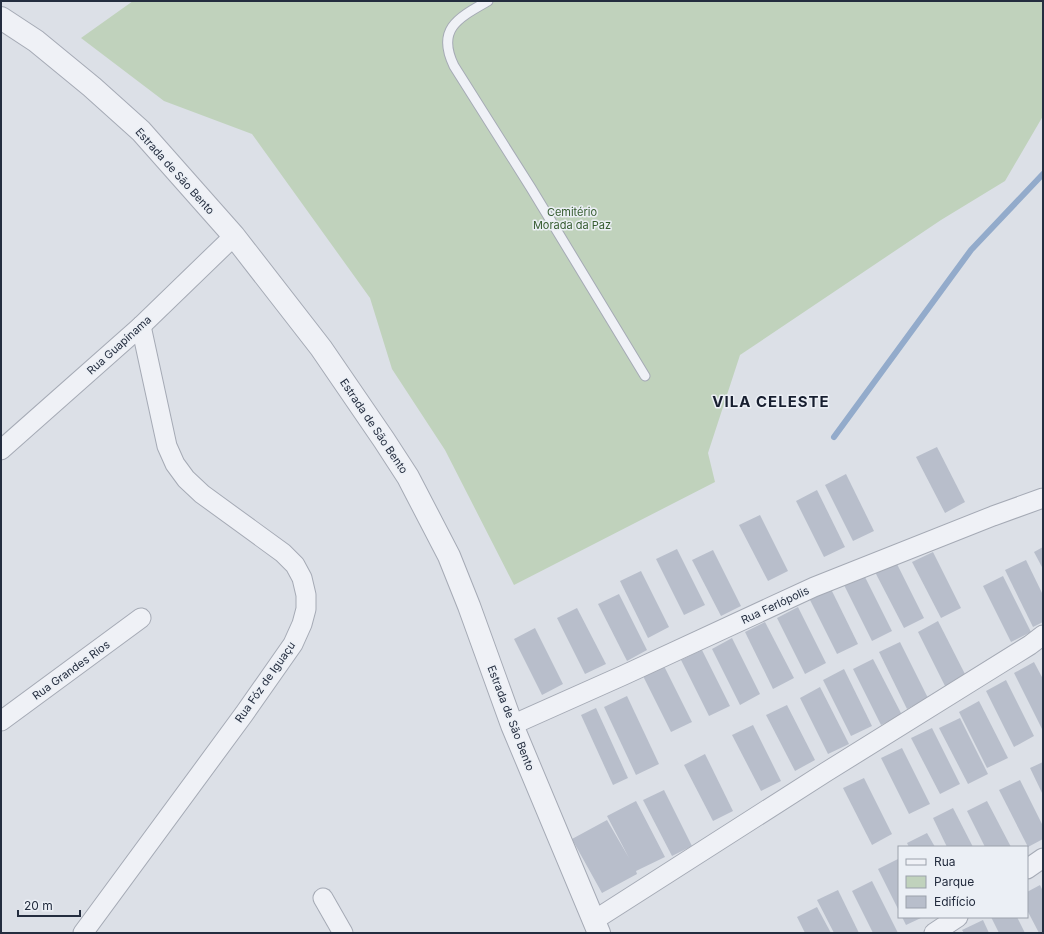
<svg xmlns="http://www.w3.org/2000/svg" width="1044" height="934" font-family="Inter,sans-serif">
<style>
.green{fill:#c0d2bc}
.lines{fill:none;stroke-linecap:round;stroke-linejoin:round}
.stream{stroke:#93abcb;stroke-width:6}
.building{fill:#b8becb}
.service-casing{stroke:#a5aab5;stroke-width:11}
.minor-casing{stroke:#a5aab5;stroke-width:21}
.tertiary-casing{stroke:#a5aab5;stroke-width:24}
.service{stroke:#eff1f6;stroke-width:9}
.minor{stroke:#eff1f6;stroke-width:19}
.tertiary{stroke:#eff1f6;stroke-width:22}
.labels{text-anchor:middle;dominant-baseline:central;stroke-width:3;stroke-linejoin:round;paint-order:stroke}
.street-label{font-size:11px;fill:#242d3f;stroke:#ebeff5}
.park-label{font-size:11px;fill:#365c30;stroke:#ebeff5}
.district-label{font-size:15px;font-weight:bold;letter-spacing:1px;fill:#171e2f;stroke:#ebeff5}
</style>
<rect width="100%" height="100%" fill="#dce0e7"/>
<polygon class="green" points="133,1 1043,1 1043,116 1005,181 941,220 740,355 708,453 715,482 514,585 445,450 392,369 370,298 252,134 164,101 81,38"/>
<g class="lines">
<polyline class="stream" points="834,437 971,250 1043,174"/>
</g>
<g class="building">
<polygon points="937,447 965,502 945,513 916,457"/>
<polygon points="846,474 874,531 853,541 825,485"/>
<polygon points="817,490 845,547 824,557 796,501"/>
<polygon points="760,515 788,571 768,581 739,525"/>
<polygon points="1043,547 1043,569 1034,552"/>
<polygon points="677,549 705,605 684,615 656,559"/>
<polygon points="713,550 741,606 721,616 692,560"/>
<polygon points="933,552 961,608 941,618 912,562"/>
<polygon points="1026,560 1043,595 1043,622 1033,627 1005,570"/>
<polygon points="896,562 924,618 904,628 875,572"/>
<polygon points="641,571 669,627 648,638 620,581"/>
<polygon points="864,575 892,631 872,641 844,585"/>
<polygon points="1003,576 1031,632 1011,642 983,586"/>
<polygon points="830,587 858,644 837,654 809,598"/>
<polygon points="619,594 647,650 627,661 598,604"/>
<polygon points="798,607 826,663 805,674 777,618"/>
<polygon points="577,608 606,664 585,674 557,618"/>
<polygon points="938,621 967,678 946,688 918,632"/>
<polygon points="765,622 794,678 773,689 745,632"/>
<polygon points="535,628 563,684 542,695 514,639"/>
<polygon points="732,638 760,694 740,705 712,649"/>
<polygon points="900,642 928,698 907,709 879,652"/>
<polygon points="702,650 730,706 709,716 681,660"/>
<polygon points="873,659 902,715 881,725 853,669"/>
<polygon points="1034,662 1043,679 1043,728 1042,729 1014,673"/>
<polygon points="664,666 692,722 671,732 643,676"/>
<polygon points="844,669 872,726 851,736 823,680"/>
<polygon points="1006,680 1034,736 1014,747 986,691"/>
<polygon points="820,687 849,744 828,754 800,698"/>
<polygon points="627,696 659,764 636,775 604,707"/>
<polygon points="979,701 1008,758 987,768 959,712"/>
<polygon points="787,705 815,760 795,771 766,715"/>
<polygon points="596,708 628,778 613,785 581,715"/>
<polygon points="960,718 988,774 968,784 939,728"/>
<polygon points="753,725 781,781 761,791 732,735"/>
<polygon points="932,728 960,784 940,794 911,738"/>
<polygon points="902,748 930,804 909,814 881,758"/>
<polygon points="705,754 733,811 713,821 684,765"/>
<polygon points="1043,762 1043,795 1030,768"/>
<polygon points="864,778 892,834 872,845 843,788"/>
<polygon points="1020,780 1043,826 1043,839 1028,847 999,790"/>
<polygon points="664,790 692,846 672,856 643,800"/>
<polygon points="636,801 665,857 636,871 637,874 602,893 572,839 607,820 629,858 607,816"/>
<polygon points="987,801 1011,847 985,847 967,811"/>
<polygon points="953,808 973,847 947,847 933,818"/>
<polygon points="927,833 935,847 909,847 907,843"/>
<polygon points="898,859 899,860 899,911 878,869"/>
<polygon points="872,881 898,933 873,933 852,891"/>
<polygon points="1040,885 1043,891 1043,933 1039,933 1027,910 1027,892"/>
<polygon points="838,890 859,933 834,933 817,900"/>
<polygon points="817,907 831,933 805,933 797,917"/>
<polygon points="902,917 923,917 906,925"/>
<polygon points="991,917 1017,917 1025,933 999,933"/>
<polygon points="983,920 989,933 964,933 962,930"/>
</g>
<g class="lines">
<defs>
<path id="service" d="M 488,1 C 458,18 436,29 454,66 L 531,188 L 645,376"/>
<g id="minor">
<polyline points="1,450 141,326 234,236"/>
<polyline points="1,721 141,618"/>
<polyline points="512,725 624,675 814,587 993,516 1043,498"/>
<polyline points="1027,869 1043,858"/>
<polyline points="323,898 343,933"/>
<polyline points="593,921 826,772 1030,645 1043,635"/>
<polyline points="83,933 244,714 293,644 302,624 306,609 306,595 302,578 295,565 283,553 202,494 186,479 175,464 167,446 141,326"/>
<polyline points="934,933 958,917"/>
</g>
<polyline id="tertiary" points="1,18 36,41 92,87 141,131 234,236 321,348 384,440 408,477 449,556 469,606 512,725 599,933"/>
</defs>
<use href="#service" class="service-casing"/>
<use href="#minor" class="minor-casing"/>
<use href="#tertiary" class="tertiary-casing"/>
<use href="#service" class="service"/>
<use href="#minor" class="minor"/>
<use href="#tertiary" class="tertiary"/>
</g>
<g class="labels">
<g class="street-label">
<text transform="translate(175 171) rotate(48)">Estrada de São Bento</text>
<text transform="translate(119 345) rotate(-42)">Rua Guapinama</text>
<text transform="translate(374 426) rotate(56)">Estrada de São Bento</text>
<text transform="translate(775 605) rotate(-25)">Rua Ferlópolis</text>
<text transform="translate(71 670) rotate(-36)">Rua Grandes Rios</text>
<text transform="translate(265 682) rotate(-55)">Rua Fóz de Iguaçu</text>
<text transform="translate(511 718) rotate(69)">Estrada de São Bento</text>
</g>
<g class="park-label">
<text x="572" y="212">Cemitério<tspan x="572" dy="13">Morada da Paz</tspan></text>
</g>
<g class="district-label">
<text x="771" y="401">VILA CELESTE</text>
</g>
</g>
<rect width="1044" height="934" fill="none" stroke="#242d3f" stroke-width="4"/>
<rect x="898" y="846" width="130" height="72" fill="#ebeff5" stroke="#9ba1ac"/>
<rect x="906" y="859" width="20" height="6" fill="#eff1f6" stroke="#9ba1ac"/>
<text x="934" y="866" font-size="12" fill="#242d3f">Rua</text>
<rect x="906" y="876" width="20" height="12" fill="#c0d2bc" stroke="#9ba1ac"/>
<text x="934" y="886" font-size="12" fill="#242d3f">Parque</text>
<rect x="906" y="896" width="20" height="12" fill="#b8becb" stroke="#9ba1ac"/>
<text x="934" y="906" font-size="12" fill="#242d3f">Edifício</text>
<path d="M18 910v6h62v-6" fill="none" stroke="#242d3f" stroke-width="2"/>
<text x="24" y="910" font-size="12" fill="#242d3f" stroke="#ebeff5" stroke-width="3" paint-order="stroke">20 m</text>
</svg>
